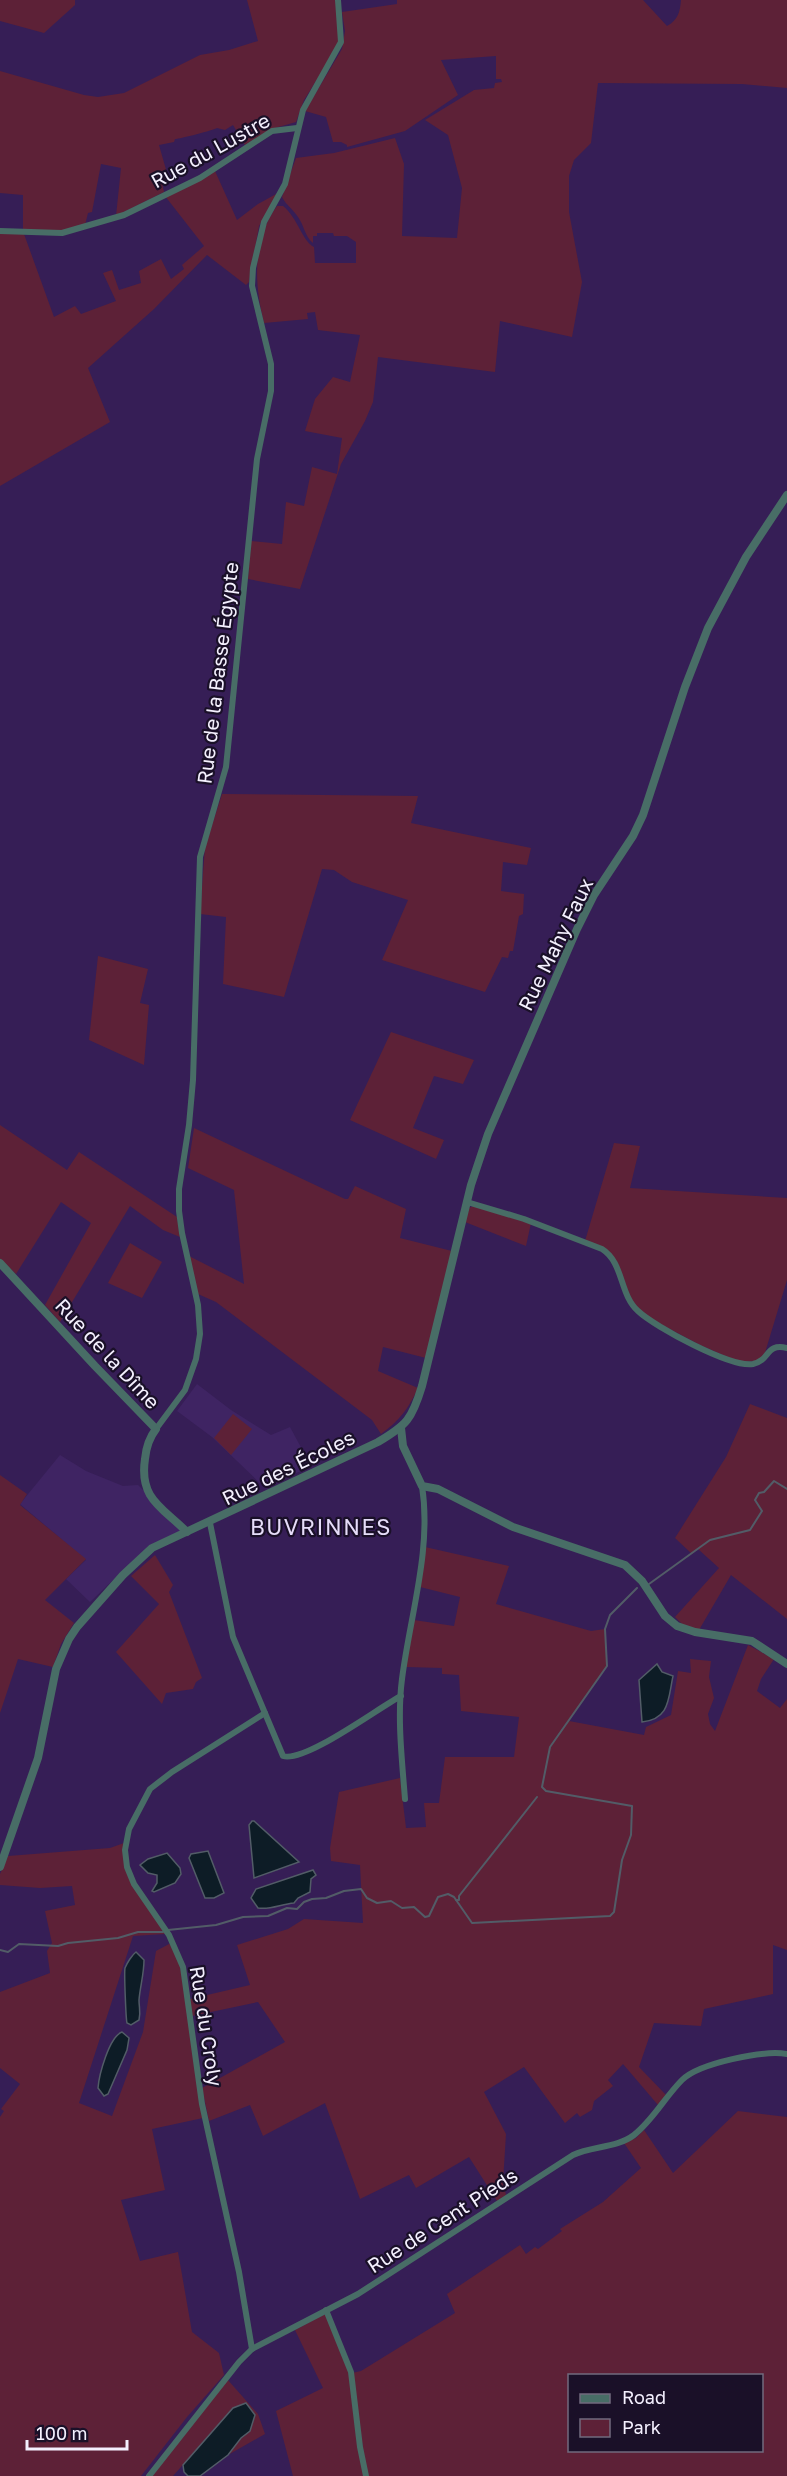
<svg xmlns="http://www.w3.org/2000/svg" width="787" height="2476" font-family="'Golos Text',sans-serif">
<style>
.built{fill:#3f2463}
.green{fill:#5d2137;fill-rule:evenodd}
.water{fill:#0d1c26;stroke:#525c67;stroke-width:1.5}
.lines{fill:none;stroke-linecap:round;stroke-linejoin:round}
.stream{stroke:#525c67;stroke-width:2}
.minor{stroke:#486d66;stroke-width:6}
.tertiary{stroke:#486d66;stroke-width:8}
.labels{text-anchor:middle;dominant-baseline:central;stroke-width:4.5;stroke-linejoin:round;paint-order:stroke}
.street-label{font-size:20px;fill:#f4f0fe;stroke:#1a1028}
.quarter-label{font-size:22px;letter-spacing:1.5px;fill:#e6ddf9;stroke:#1a1028}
</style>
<rect width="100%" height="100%" fill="#361e56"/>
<g class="built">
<polygon points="197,1384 231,1410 271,1435 290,1427 311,1466 265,1488 212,1437 177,1411"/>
<polygon points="60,1455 86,1471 123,1486 138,1485 183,1530 150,1545 90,1602 66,1579 86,1560 20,1504"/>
</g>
<g class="green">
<polygon points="0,0 75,0 75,5 44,33 0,21"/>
<path d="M 247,0 L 336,0 L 339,40 L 334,53 L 304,100 L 296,122 L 275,128 L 245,145 L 233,125 L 225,130 L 217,128 C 214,130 180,139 175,139 L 174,142 L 159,145 L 169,180 L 162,183 L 164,192 L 116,216 L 121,168 L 101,164 L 92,212 L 88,213 L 85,225 L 62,231 L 23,230 L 23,195 L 0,193 L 0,71 L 84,95 L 98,97 L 124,93 L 200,55 L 229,50 L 258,41 Z"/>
<path d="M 397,0 L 643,0 L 667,26 C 678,20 680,12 681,0 L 787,0 L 787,88 L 742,84 L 598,83 L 591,143 L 574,160 L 569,176 L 569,212 L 582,282 L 572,337 L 500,321 L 495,372 L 378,357 L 373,402 L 365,421 L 341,464 L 300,589 L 248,579 L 251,541 L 282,544 L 286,502 L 304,506 L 312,467 L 337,474 L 342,438 L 305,431 L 315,399 L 333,377 L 350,382 L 360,335 L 318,330 L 315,312 L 307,313 L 308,319 L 264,323 C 254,283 252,240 277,206 L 283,206 C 298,218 302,241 314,247 L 315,263 L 356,263 L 356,242 L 347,236 L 334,236 L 333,233 L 317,233 L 317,236 L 313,236 L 313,243 C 305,237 304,225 298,217 C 293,209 286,205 282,197 L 296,158 L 334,153 L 395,138 L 404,164 L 402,236 L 457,238 L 462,188 L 448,135 L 425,120 L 474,90 L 494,88 L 495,83 L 502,82 L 501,79 L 496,79 L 496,56 L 441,60 L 458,95 L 405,131 L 347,147 L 347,145 L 341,142 L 333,142 L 326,117 L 305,111 L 342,49 L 345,31 L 342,12 L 397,4 Z"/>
<polygon points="215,171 237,220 258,204 278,193 259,226 249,282 246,285 207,255 154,309 88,368 110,422 0,486 0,233 24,234 54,317 75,306 81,314 116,301 103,273 112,270 119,290 141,283 139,271 161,259 171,279 184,269 182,265 204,246 165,196"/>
<polygon points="222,794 418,796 411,823 531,848 527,865 503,862 501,891 524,894 523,914 519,916 513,951 510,951 508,958 502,957 485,992 382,960 408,900 352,882 334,870 322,869 284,997 223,984 226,917 200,914 205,847"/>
<polygon points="98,956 148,969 140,1003 149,1005 144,1065 89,1040"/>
<polygon points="391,1032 474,1060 463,1084 434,1076 413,1128 444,1140 436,1159 350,1120"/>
<polygon points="0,1125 67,1170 79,1152 177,1217 180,1237 163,1230 130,1206 60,1322 45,1305 91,1223 61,1202 16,1274 0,1259"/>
<path d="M 194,1128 L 345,1199 L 348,1199 L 355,1186 L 406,1209 L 400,1238 L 452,1251 L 426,1358 L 383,1347 L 378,1371 L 418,1388 C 409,1408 399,1421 381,1434 L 372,1420 L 216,1302 L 198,1294 L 189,1256 L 244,1284 L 234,1190 L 188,1168 Z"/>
<polygon points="614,1143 640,1146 630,1188 787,1198 787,1280 764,1356 758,1361 739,1362 700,1345 649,1318 632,1302 617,1262 585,1241"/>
<polygon points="473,1206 531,1223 526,1246 465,1222 469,1208"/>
<polygon points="130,1243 162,1262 142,1298 108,1283"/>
<polygon points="750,1404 787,1418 787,1619 731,1575 699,1630 683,1625 675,1617 719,1568 698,1549 692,1554 675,1538 726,1457"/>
<polygon points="233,1414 252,1429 231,1455 214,1438"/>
<polygon points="0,1475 27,1494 20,1505 86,1559 45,1600 74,1623 61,1644 53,1667 18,1659 0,1713"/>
<polygon points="425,1547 509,1566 496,1604 591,1631 605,1629 607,1666 569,1721 644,1735 646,1727 671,1715 678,1671 691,1673 690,1659 711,1661 709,1677 714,1698 708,1714 710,1724 715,1731 748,1645 774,1659 761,1679 757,1691 780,1708 787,1699 787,1950 773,1945 773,1994 704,2009 701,2026 654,2023 639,2067 666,2095 658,2105 623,2064 608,2080 613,2086 594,2101 592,2110 580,2117 577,2113 565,2123 524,2067 484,2092 506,2134 503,2182 506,2195 497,2201 469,2157 416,2188 409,2175 360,2199 325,2103 263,2136 250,2105 209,2121 202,2088 285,2042 258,2002 192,2016 190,1999 250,1985 237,1945 288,1929 304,1919 363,1923 360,1865 331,1861 330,1848 339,1792 400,1778 406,1828 426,1827 424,1803 439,1803 445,1757 514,1757 519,1717 461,1711 459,1675 442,1674 442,1668 406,1667 414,1620 454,1626 460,1597 420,1587"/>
<polygon points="155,1555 173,1585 169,1592 202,1678 196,1682 193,1689 166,1693 162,1704 116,1652 159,1604 131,1576"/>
<polygon points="124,1843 124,1863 165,1934 133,1936 79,2103 112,2116 143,2032 156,1951 171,1943 180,1965 203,2118 152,2129 165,2190 121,2200 140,2261 178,2252 192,2332 219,2353 224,2375 187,2417 141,2476 0,2476 0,2117 4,2111 1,2109 20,2084 0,2068 0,1992 50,1973 47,1951 52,1943 45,1911 75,1905 72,1886 40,1888 0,1885 0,1874 8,1856 110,1848"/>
<path d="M 738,2111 L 787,2117 L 787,2476 L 367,2476 L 352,2373 L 361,2371 L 455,2313 L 447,2294 L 520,2245 L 526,2254 L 535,2247 L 538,2249 L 562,2231 L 560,2229 L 603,2202 L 641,2168 L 624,2143 L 636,2138 L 644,2130 L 673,2173 ZM 570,2376 L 762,2376 L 762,2450 L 570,2450 Z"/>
<polygon points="323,2315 326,2315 348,2369 365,2476 293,2476 276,2411 323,2388 295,2330"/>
<polygon points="227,2379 258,2414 265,2434 228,2455 241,2438 250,2408 245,2403 233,2408 173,2476 152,2476"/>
</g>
<g class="water">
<path d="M 657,1664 L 662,1672 L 673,1676 C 668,1699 670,1719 642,1722 L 639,1680 Z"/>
<polygon points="252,1821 254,1821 299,1862 254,1878 249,1825"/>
<polygon points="208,1851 224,1893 214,1898 205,1898 189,1858 191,1854"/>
<polygon points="167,1853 180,1868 181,1874 175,1883 154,1892 152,1891 157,1883 157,1875 148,1873 140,1865 148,1859"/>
<path d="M 313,1870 L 316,1875 L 311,1879 L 310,1892 L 298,1898 L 294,1903 C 281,1904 271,1910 258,1908 L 251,1898 L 256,1889 Z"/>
<path d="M 136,1952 L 144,1960 C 144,1974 140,1987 139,2000 C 139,2008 141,2012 139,2020 L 131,2025 L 127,2023 C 126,2020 124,1973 125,1968 C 127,1963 132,1955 136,1952 Z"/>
<path d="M 122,2032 L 129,2038 L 127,2050 L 108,2094 L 104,2096 L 98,2088 C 99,2075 109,2037 122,2032 Z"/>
<polygon points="246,2403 255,2415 250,2431 241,2438 228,2455 200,2476 188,2476 184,2472 183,2465 233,2408"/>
</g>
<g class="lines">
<g class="stream">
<polyline points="649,1584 710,1540 750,1530 762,1511 755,1500 759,1493 764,1492 774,1481 787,1489"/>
<polyline points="456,1900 459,1900 459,1896 537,1797"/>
<polyline points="168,1930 216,1925 243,1917 268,1916 287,1908 297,1909 304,1902 312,1899 326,1898 344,1891 361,1889 367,1898 377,1903 391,1901 402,1908 414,1907 425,1917 429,1916 438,1897 448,1894 454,1897 472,1923 610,1916 614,1912 622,1860 631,1835 632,1806 546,1791 542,1787 550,1747 607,1666 605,1629 610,1615 637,1588"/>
<polyline points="0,1950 8,1952 19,1944 58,1946 68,1943 118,1938 138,1932 163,1932"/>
</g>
<g class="minor">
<polyline points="0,231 62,233 124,215 200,178 272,131 297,128"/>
<path d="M 467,1202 L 524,1219 L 602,1249 C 624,1263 619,1294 638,1311 C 655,1327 731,1368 753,1364 C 771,1360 765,1343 787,1348"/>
<polyline points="156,1429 185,1390 196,1359 200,1334 198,1305 182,1233 179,1211 179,1189 189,1125 193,1080 200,857 226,767 257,459 271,391 271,364 252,286 253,268 264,222 285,184 303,110 341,42 338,0"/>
<path d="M 210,1523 L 233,1637 L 283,1756 C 305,1763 378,1708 401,1696"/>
<path d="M 405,1799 C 402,1760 397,1717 402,1679 C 410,1616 432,1549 422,1486"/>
<polyline points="326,2310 351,2372 360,2447 366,2476"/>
<polyline points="252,2349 239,2272 202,2104 183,1967 169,1935 134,1884 127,1867 125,1850 129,1829 150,1789 172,1772 265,1713"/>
<path d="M 149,2476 L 239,2362 L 252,2349 L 358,2294 L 573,2155 C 592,2146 617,2148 634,2135 C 653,2120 665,2097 682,2080 C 699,2063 764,2050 787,2054"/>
</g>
<g class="tertiary">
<path d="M 0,1263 L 95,1366 L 156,1429 C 149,1438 146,1448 145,1459 C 139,1499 162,1507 187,1532"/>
<polyline points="401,1428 403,1446 422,1486 438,1489 513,1527 625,1565 642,1581 665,1616 677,1626 695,1632 752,1641 787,1664"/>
<path d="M 0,1867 L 38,1758 L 56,1669 L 69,1639 L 77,1627 L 123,1575 L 152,1548 L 378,1442 C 407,1425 412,1419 422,1386 L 471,1185 L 488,1134 L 577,929 L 594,895 L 633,836 L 643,815 L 685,687 L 708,628 L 746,557 L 787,495"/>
</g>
</g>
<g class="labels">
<g class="street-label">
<text transform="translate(210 150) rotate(-29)">Rue du Lustre</text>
<text transform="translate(217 673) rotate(-83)">Rue de la Basse Égypte</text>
<text transform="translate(555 944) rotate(-64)">Rue Mahy Faux</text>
<text transform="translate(108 1353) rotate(47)">Rue de la Dîme</text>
<text transform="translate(288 1467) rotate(-26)">Rue des Écoles</text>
<text transform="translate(207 2026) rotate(81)">Rue du Croly</text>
<text transform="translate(442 2220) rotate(-33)">Rue de Cent Pieds</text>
</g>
<g class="quarter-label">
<text x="321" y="1526">BUVRINNES</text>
</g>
</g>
<rect x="568" y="2374" width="195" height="78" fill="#1a1028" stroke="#716a7e" stroke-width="1.5"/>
<rect x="580" y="2394" width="30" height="9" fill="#486d66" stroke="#716a7e" stroke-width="1.5"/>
<text x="622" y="2404" font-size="18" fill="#f4f0fe">Road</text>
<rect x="580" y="2419" width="30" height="18" fill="#5d2137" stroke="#716a7e" stroke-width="1.5"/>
<text x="622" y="2434" font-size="18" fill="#f4f0fe">Park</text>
<path d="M27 2440v9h100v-9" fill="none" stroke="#f4f0fe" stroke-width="3"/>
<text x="36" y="2440" font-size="18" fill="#f4f0fe" stroke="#1a1028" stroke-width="4.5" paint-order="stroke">100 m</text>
</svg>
